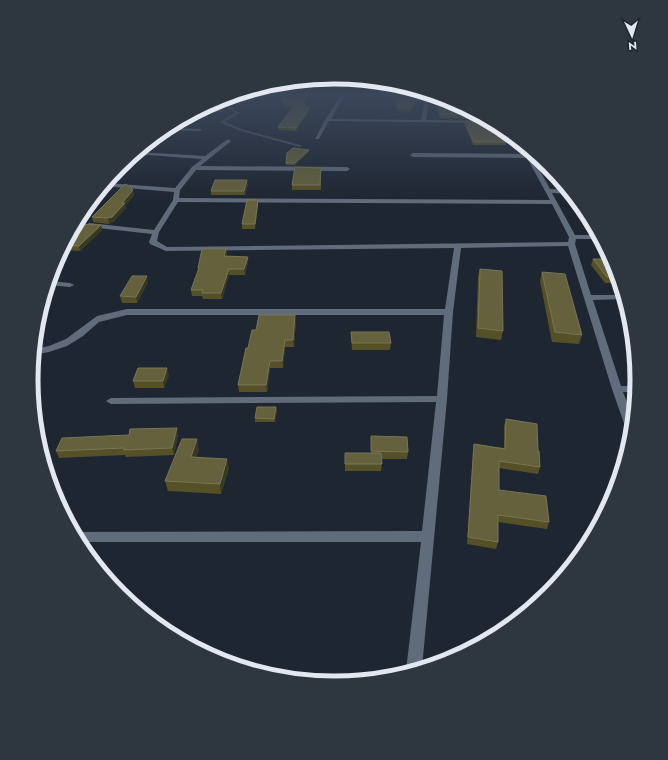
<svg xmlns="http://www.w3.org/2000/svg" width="668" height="760" font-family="Jost,sans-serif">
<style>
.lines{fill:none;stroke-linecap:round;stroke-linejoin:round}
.stream{stroke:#46546b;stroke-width:2}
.minor{fill:#606b7b;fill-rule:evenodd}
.wall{fill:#555026}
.shaded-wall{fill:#383921}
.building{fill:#64613c;stroke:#787658}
.rim{fill:none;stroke:#e3e8f0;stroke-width:5}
</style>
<rect width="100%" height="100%" fill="#1e2631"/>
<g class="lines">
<polyline class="stream" points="212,103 225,105 238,113 222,122 241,130 300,146"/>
<g class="minor">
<path d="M 341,95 L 345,95 L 331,119 L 421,120 L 425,98 L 379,95 C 399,95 422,92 442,98 L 429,98 L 426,120 L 488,121 L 493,123 L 329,121 L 319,139 L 315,139 L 325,120 Z"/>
<polygon points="202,109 221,110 223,111 221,112 198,111"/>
<polygon points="167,128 200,129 202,130 200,131 163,130"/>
<path d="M 228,139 L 231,141 L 230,142 L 200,166 L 347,167 L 350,169 L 347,171 L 196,170 L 180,190 L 179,198 L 550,200 L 527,158 L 413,157 L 410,155 L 413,153 L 534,154 L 537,157 L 533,158 L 550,189 L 568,190 L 571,194 L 552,193 L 575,235 L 598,235 L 601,239 L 576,239 L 575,244 L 591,295 L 623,295 L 624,299 L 593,300 L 621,386 L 636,386 L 636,392 L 623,392 L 633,418 L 632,433 L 628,432 L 626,429 L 612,389 L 568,246 L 461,248 L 453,312 L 447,399 L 422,668 L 407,673 L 406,671 L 421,542 L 78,542 L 73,532 L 422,531 L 436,402 L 111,404 L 106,401 L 111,398 L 437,396 L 444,315 L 127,315 L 99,322 L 83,336 L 67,346 L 49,352 L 33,355 L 34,349 L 49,346 L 66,339 L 97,316 L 127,309 L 445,309 L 454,248 L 166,251 L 150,244 L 149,242 L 152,234 L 89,227 L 86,225 L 89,223 L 154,230 L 173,200 L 174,192 L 103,186 L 105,183 L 175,188 L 192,167 L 202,159 L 134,154 L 137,152 L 205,156 ZM 178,202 L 552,204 L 569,237 L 568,242 L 167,247 L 157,241 L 159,232 Z"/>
<polygon points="49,281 70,283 74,285 70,287 48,285"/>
</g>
</g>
<g class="wall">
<polygon points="285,95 304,107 310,107 310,110 296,131 279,130 278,127 293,108 284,108 284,104 285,103 282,103 281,100"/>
<polygon points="397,95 420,99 410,112 397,111"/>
<polygon points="230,96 229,100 218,100"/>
<polygon points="435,96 469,115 469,116 480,116 486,119 440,118 435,100"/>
<polygon points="200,110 201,113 186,127 169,126"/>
<polygon points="465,121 506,142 506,145 473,145 464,124"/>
<polygon points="309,152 295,165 286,165 286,163"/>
<polygon points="321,168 321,190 292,190 292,185"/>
<polygon points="248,184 245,195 211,195 211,191"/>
<polygon points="133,190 134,195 126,205 126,208 113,222 109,224 93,222 92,217"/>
<polygon points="572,195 586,212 595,228 593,228 571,198"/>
<polygon points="258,200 258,205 255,229 242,229 242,224"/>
<polygon points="76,224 101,225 102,230 80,251 62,250"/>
<polygon points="226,249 227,254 227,256 248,257 248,262 245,275 229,275 222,299 203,299 202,296 192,296 191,290 198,270 198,268"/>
<polygon points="593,259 614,264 620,283 605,283 591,265"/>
<polygon points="480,269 503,331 501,340 476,337 478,277"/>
<polygon points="542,272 582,335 579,344 552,342 540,281"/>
<polygon points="148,282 137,303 122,303 120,296"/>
<polygon points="296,321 294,347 285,347 283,368 270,368 267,392 239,392 238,385 248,348 256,330"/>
<polygon points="351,332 391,343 390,350 352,350"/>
<polygon points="169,375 164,388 135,388 133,381"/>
<polygon points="276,407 277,411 275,422 255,422 255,418"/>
<polygon points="506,419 538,451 540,467 538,474 499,468 499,490 549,522 547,529 498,522 498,542 496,549 467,544 473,451 474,444 504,448 504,426"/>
<polygon points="129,435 178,435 174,455 126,457 125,455 59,458 56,451"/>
<polygon points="371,436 408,452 407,459 381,459 382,464 381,471 345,471 345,453 371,453"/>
<polygon points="199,449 196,457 229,468 221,494 168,491 165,481"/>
</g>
<g class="shaded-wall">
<polygon points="420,95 420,99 410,112 410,108"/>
<polygon points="310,107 310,110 296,131 296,128"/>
<polygon points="200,110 201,113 186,127 185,123 198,111"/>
<polygon points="309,150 309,152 295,165 295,163"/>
<polygon points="247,180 248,184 245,195 244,191"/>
<polygon points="133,190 134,195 126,205 126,208 113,222 109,224 108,218"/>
<polygon points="258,200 258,205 255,229 255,224"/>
<polygon points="101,225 102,230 80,251 79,246"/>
<polygon points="226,249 227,254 225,262 224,256"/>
<polygon points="248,257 248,262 245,275 244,269"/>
<polygon points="229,269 229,275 222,299 221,293"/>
<polygon points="147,276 148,282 137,303 136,297"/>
<polygon points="295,315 296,321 294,347 293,340"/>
<polygon points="285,340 285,347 283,368 282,361"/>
<polygon points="270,361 270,368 267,392 266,385"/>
<polygon points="167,368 169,375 164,388 163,381"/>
<polygon points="276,407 277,411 275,422 274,419"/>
<polygon points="177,428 178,435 174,455 172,448"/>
<polygon points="197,439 199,449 193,466 191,457"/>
<polygon points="45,459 47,462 45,465 44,461"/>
<polygon points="227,459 229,468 221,494 220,484"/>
</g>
<g class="building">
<polygon points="285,95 304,95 304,107 310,107 296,128 278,127 295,105 284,104 287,100 281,100"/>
<polygon points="397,95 420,95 410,108 397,107"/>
<polygon points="435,96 450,100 465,108 469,115 441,114"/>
<polygon points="198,111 185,123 176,123"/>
<polygon points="465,121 490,121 504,129 506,142 474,142"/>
<polygon points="293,148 309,150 295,163 286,163 287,153"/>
<polygon points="295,167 321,168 320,185 292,185"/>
<polygon points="215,180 247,180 244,191 211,191"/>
<polygon points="125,184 127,185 133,190 122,203 125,203 112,217 108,218 92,217"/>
<polygon points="247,200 258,200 255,224 242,224"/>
<polygon points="76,224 101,225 79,246 64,245"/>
<polygon points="202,249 226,249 224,256 248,257 244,269 229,269 221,293 202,293 203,290 191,290 199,268 198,268"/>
<polygon points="593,259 611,259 614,264 618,277 607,277"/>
<polygon points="480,269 502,271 503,331 478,328"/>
<polygon points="542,272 565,274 582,335 555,332"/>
<polygon points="132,276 147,276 136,297 120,296"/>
<polygon points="259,315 295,315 293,340 285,340 282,361 270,361 266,385 238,385 246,348 248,348 252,330 256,330"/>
<polygon points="351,332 389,332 391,343 352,343"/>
<polygon points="138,368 167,368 163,381 133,381"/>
<polygon points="257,407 276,407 274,419 255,418"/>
<polygon points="506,419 537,424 538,451 539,451 540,467 499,461 499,490 546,496 549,522 498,515 498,542 468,537 474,444 505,449"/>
<polygon points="177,428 172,448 124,450 124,448 56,451 62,438 129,435 130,429"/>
<polygon points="371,436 407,437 408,452 371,451"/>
<polygon points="182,439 197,439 191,457 227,459 220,484 165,481"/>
<polygon points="345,453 381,453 382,464 345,464"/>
</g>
<linearGradient id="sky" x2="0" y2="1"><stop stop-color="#10151b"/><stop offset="0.47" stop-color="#3b475a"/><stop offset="1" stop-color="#3b475a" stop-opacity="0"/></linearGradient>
<rect width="668" height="201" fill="url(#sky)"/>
<path d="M0 0H668V760H0ZM38 380a296 296 0 1 1 592 0a296 296 0 1 1-592 0Z" fill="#2e3640" fill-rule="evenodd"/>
<path class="rim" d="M38 380a296 296 0 1 1 592 0a296 296 0 1 1-592 0Z"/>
<g transform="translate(632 36) rotate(176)" stroke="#1e2631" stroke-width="3" paint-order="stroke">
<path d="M0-3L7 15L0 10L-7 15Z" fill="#e3e8f0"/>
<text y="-6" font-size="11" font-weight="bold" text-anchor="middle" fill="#e3e8f0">N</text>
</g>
</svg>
